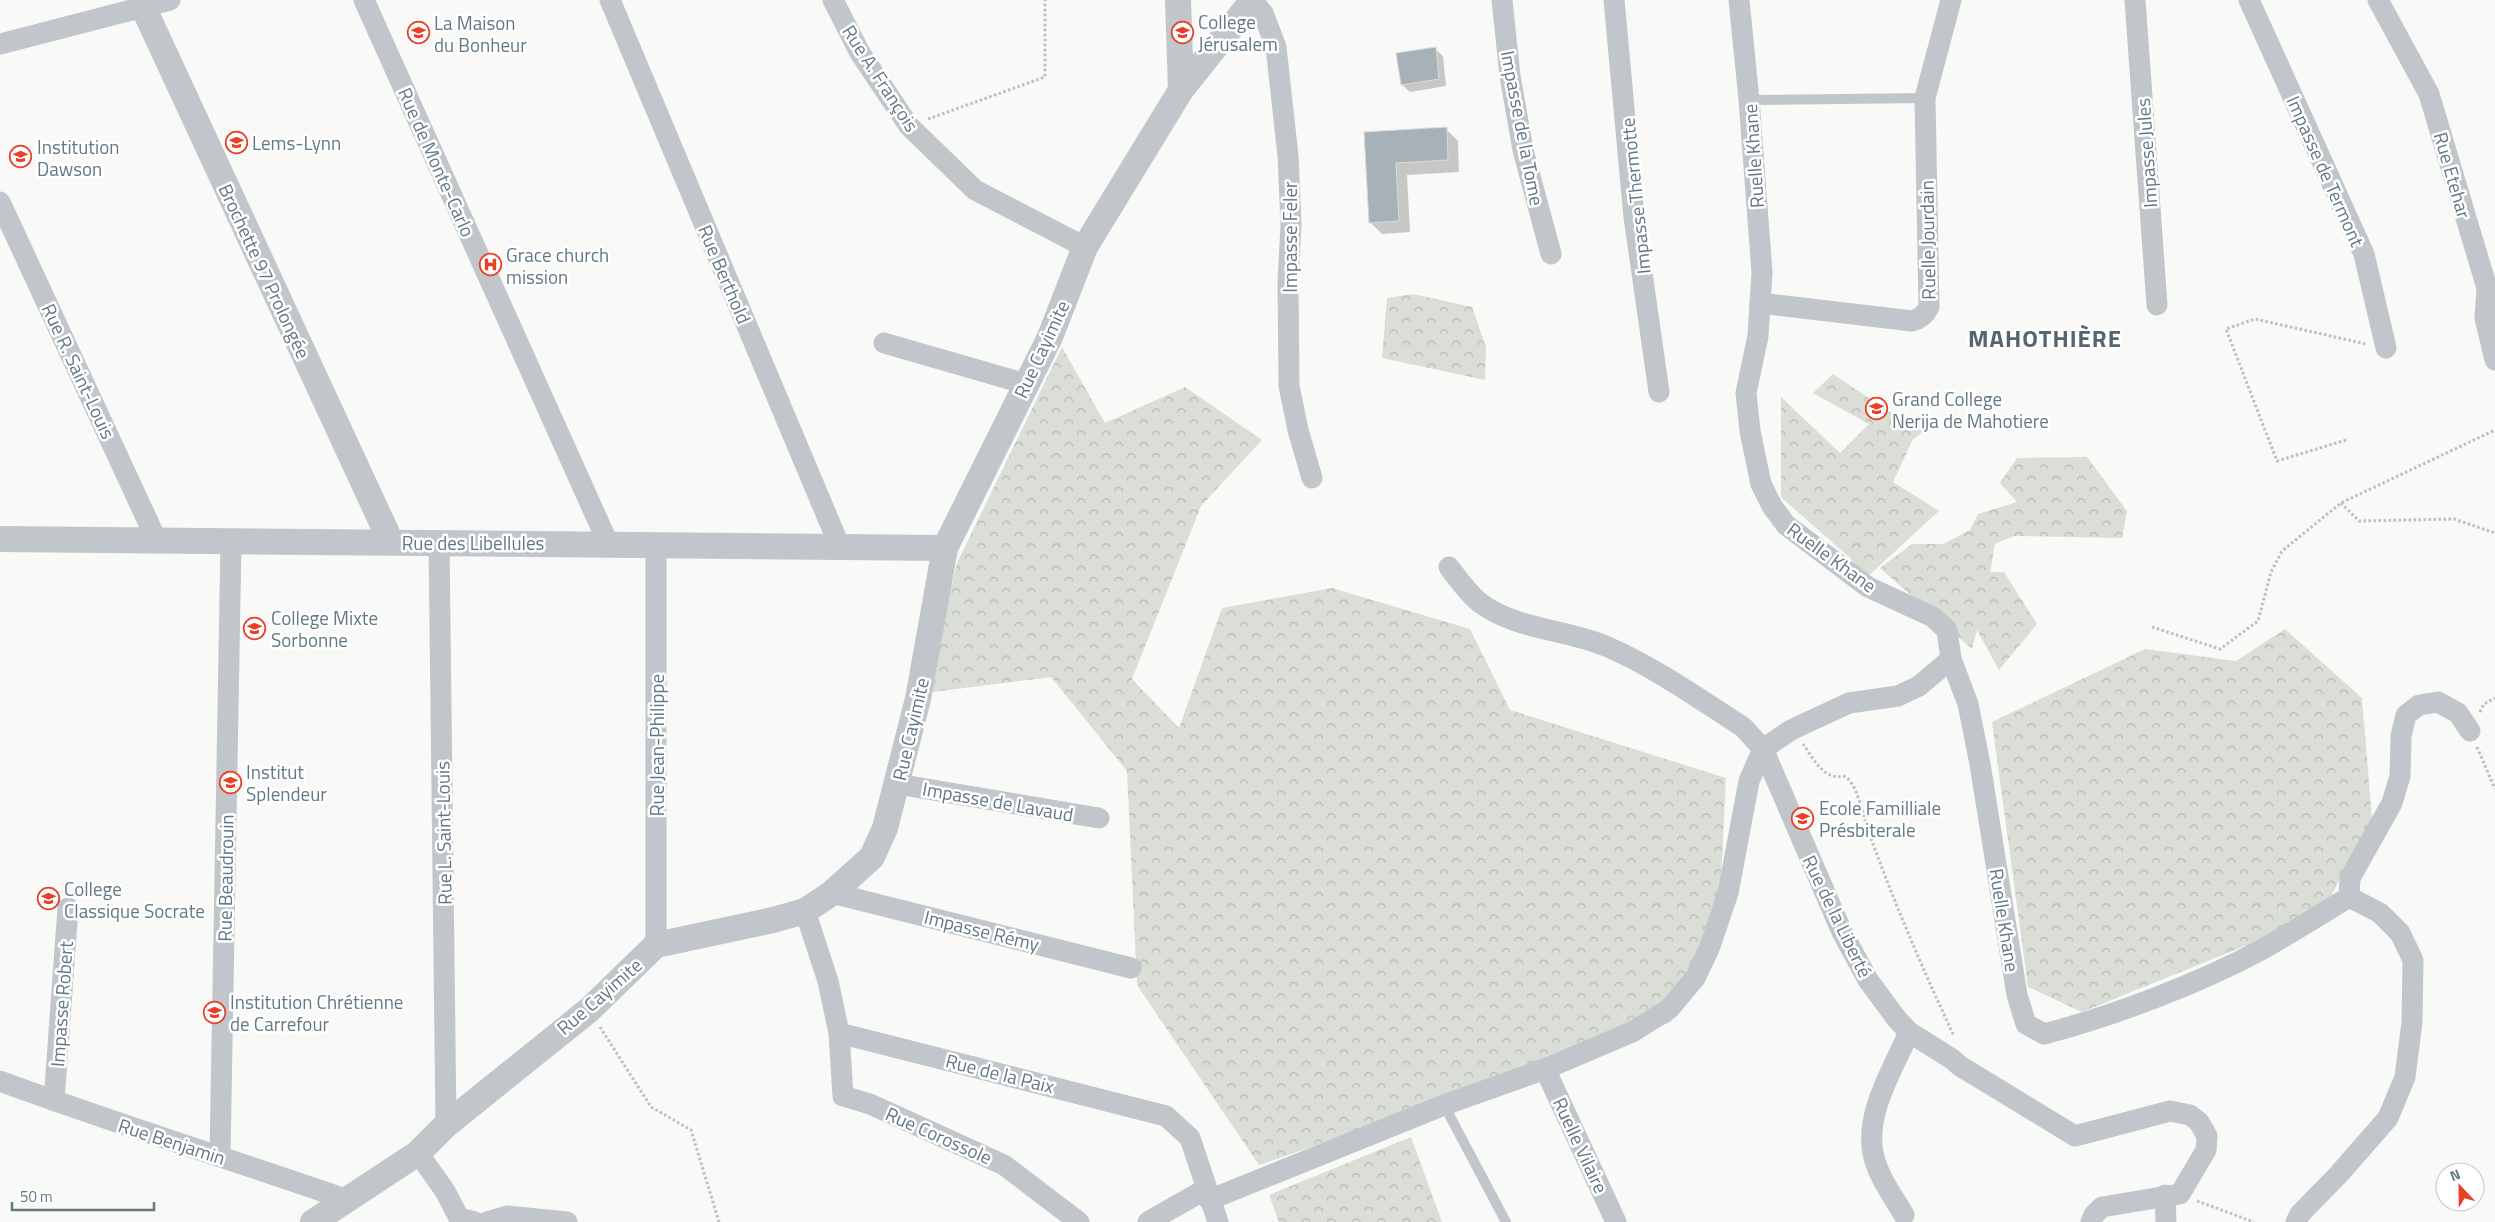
<svg xmlns="http://www.w3.org/2000/svg" width="2495" height="1222" font-family="'Titillium Web',sans-serif">
<style>
.forest{fill:url(#forest-crowns)}
.shadow{fill:#0003}
.building{fill:#a6b2b7;stroke:#dbdbd9}
.lines{fill:none;stroke-linecap:round;stroke-linejoin:round}
.path{stroke:#babfc1;stroke-width:3;stroke-dasharray:2.5 2.5;stroke-linecap:butt}
.service{stroke:#c0c6c9;stroke-width:10}
.minor{stroke:#c0c6c9;stroke-width:21}
.tertiary{stroke:#c0c6c9;stroke-width:26}
.labels{text-anchor:middle;dominant-baseline:central;stroke-width:5;stroke-linejoin:round;paint-order:stroke}
.poi-label{font-size:19px;fill:#637983;stroke:#fff;text-anchor:start}
.street-label{font-size:19px;fill:#637983;stroke:#fff}
.district-label{font-size:24px;font-weight:bold;letter-spacing:1px;fill:#55666e;stroke:#fff}
</style>
<defs>
<pattern id="forest-crowns" width="20" height="18" patternUnits="userSpaceOnUse" patternTransform="scale(1.25)"><rect width="20" height="18" fill="#daded6"/><path d="M2 6a3 3 0 1 1 6 0M12 15a3 3 0 1 1 6 0" fill="none" stroke="#b4b9b3"/></pattern>
</defs>
<rect width="100%" height="100%" fill="#f9f9f7"/>
<g class="forest">
<polygon points="1413,294 1472,307 1486,347 1485,380 1382,358 1387,298"/>
<polygon points="1062,347 1105,423 1185,387 1262,440 1201,506 1132,679 1179,728 1222,608 1332,588 1470,629 1510,710 1726,778 1720,902 1671,1022 1259,1165 1137,985 1127,771 1051,677 925,693 957,563"/>
<polygon points="1833,374 1888,411 1933,425 1913,439 1893,482 1939,511 1866,578 1850,558 1781,497 1781,397 1840,453 1869,424 1813,393"/>
<polygon points="2087,457 2127,511 2122,538 2014,536 1995,544 1990,572 2004,572 2037,624 1999,670 1977,630 1972,649 1880,568 1912,544 1943,544 1970,530 1978,514 2017,502 2000,483 2017,458"/>
<polygon points="2285,629 2362,698 2372,818 2321,915 2082,1012 2028,987 1992,722 2145,649 2236,661"/>
<polygon points="1411,1137 1442,1222 1279,1222 1269,1195"/>
</g>
<g class="shadow">
<polygon points="1435,49 1443,56 1446,86 1410,92 1402,85"/>
<polygon points="1446,129 1458,141 1459,172 1407,175 1410,232 1382,234 1370,222 1365,133"/>
</g>
<g class="building">
<polygon points="1436,47 1439,79 1401,85 1396,53"/>
<polygon points="1447,127 1448,160 1396,163 1399,221 1369,223 1364,132"/>
</g>
<g class="lines">
<g class="path">
<polyline points="928,119 1045,77 1045,0"/>
<polyline points="2346,440 2277,461 2226,329 2255,319 2366,344"/>
<polyline points="2341,503 2359,521 2454,519 2495,533"/>
<polyline points="2152,627 2220,649 2258,621 2271,572 2282,551 2341,503 2495,430"/>
<polyline points="2480,712 2484,704 2495,698"/>
<path d="M 1803,744 C 1813,758 1824,781 1843,776 C 1857,779 1864,820 1869,833 C 1894,902 1923,970 1954,1036"/>
<polyline points="2477,747 2495,789"/>
<polyline points="600,1027 651,1107 691,1130 719,1222"/>
<polyline points="2197,1201 2254,1222"/>
</g>
<g class="service">
<polyline points="1749,100 1925,98"/>
<polyline points="1444,1105 1506,1222"/>
</g>
<g class="minor">
<polyline points="364,0 608,543"/>
<polyline points="610,0 840,547"/>
<polyline points="833,0 860,53 909,126 975,190 1085,247"/>
<polyline points="1502,0 1510,76 1523,150 1551,254"/>
<polyline points="1614,0 1634,217 1659,392"/>
<path d="M 1739,0 L 1749,100 L 1762,272 L 1758,336 L 1746,393 L 1750,431 L 1761,484 L 1772,506 L 1786,525 L 1868,587 L 1933,617 L 1947,630 L 1951,659 L 1968,704 L 1980,764 L 2017,995 L 2026,1024 L 2044,1034 C 2113,1016 2198,984 2261,950 C 2291,933 2320,915 2349,897 L 2350,878 L 2392,803 L 2400,776 L 2401,736 L 2406,715 L 2419,705 L 2438,702 L 2458,713 L 2470,731"/>
<polyline points="2135,0 2157,305"/>
<polyline points="2249,0 2364,254 2386,348"/>
<polyline points="2378,0 2429,94 2487,288 2485,318 2495,360"/>
<polyline points="1252,1 1263,13 1276,47 1288,156 1291,225 1288,281 1289,386 1298,430 1312,478"/>
<polyline points="0,44 170,0"/>
<polyline points="0,202 157,541"/>
<path d="M 1760,303 L 1912,321 C 1920,319 1925,315 1929,307 L 1925,98 L 1951,0"/>
<polyline points="884,343 1026,384"/>
<polyline points="439,542 446,1125"/>
<polyline points="656,545 656,945"/>
<path d="M 1449,567 C 1458,579 1467,592 1479,602 C 1515,630 1567,629 1608,647 C 1656,668 1699,699 1743,727 L 1763,749 L 1842,932 L 1868,980 L 1896,1018 L 1909,1032 L 1952,1059 L 1960,1066 L 2075,1136 L 2170,1111 L 2190,1115 L 2199,1122 L 2207,1136 L 2206,1150 L 2180,1194 L 2102,1207 L 2094,1215 L 2091,1222"/>
<polyline points="897,784 1099,818"/>
<polyline points="832,893 1131,968"/>
<polyline points="805,911 828,981 839,1033 1166,1116 1190,1138 1218,1222"/>
<polyline points="839,1033 843,1096 870,1104 1004,1165 1079,1222"/>
<polyline points="1545,1069 1616,1222"/>
<path d="M 0,1081 C 114,1123 230,1159 345,1199"/>
<polyline points="54,1101 68,908"/>
<polyline points="418,1153 445,1191 459,1218 475,1222"/>
<polyline points="220,1156 231,541"/>
<polyline points="2165,1195 2166,1222"/>
<polyline points="1209,1200 1444,1105 1545,1069 1632,1032 1669,1009 1695,978 1709,949 1728,893 1749,781 1763,749 1791,730 1849,703 1898,696 1919,686 1951,659"/>
<path d="M 1904,1215 C 1893,1196 1877,1175 1873,1153 C 1865,1112 1894,1068 1909,1032"/>
<polyline points="487,1222 507,1216 567,1222"/>
<polyline points="1148,1222 1206,1189"/>
<polyline points="2296,1222 2300,1214 2339,1174 2388,1118 2405,1077 2412,1022 2413,960 2400,933 2380,913 2349,897"/>
</g>
<g class="tertiary">
<polyline points="140,0 391,542"/>
<polyline points="1178,0 1181,90"/>
<polyline points="0,539 945,548"/>
<polyline points="313,1222 418,1153 446,1125 589,1010 656,945 773,920 805,911 832,893 872,857 885,828 918,699 945,548 1050,337 1085,247 1181,90 1253,0"/>
</g>
</g>
<defs>
<symbol id="school-ring" viewBox="-11 -11 22 22"><circle r="9.5" fill="#fff" stroke="#ea3f27" stroke-width="1.5"/><path d="M0-5L7-2L0 1L-7-2ZM-4 1L0 2.5L4 1V4Q0 6-4 4Z" fill="#ea3f27"/></symbol>
<symbol id="hospital-ring" viewBox="-11 -11 22 22"><circle r="9.5" fill="#fff" stroke="#ea3f27" stroke-width="1.5"/><path d="M-5-5h3v3.5h4V-5h3V5h-3V1.5h-4V5h-3Z" fill="#ea3f27"/></symbol>
</defs>
<g fill-rule="evenodd">
<use href="#school-ring" x="1170" y="20" width="25" height="25"/>
<use href="#school-ring" x="406" y="20" width="25" height="25"/>
<use href="#school-ring" x="224" y="130" width="25" height="25"/>
<use href="#school-ring" x="8" y="144" width="25" height="25"/>
<use href="#hospital-ring" x="478" y="252" width="25" height="25"/>
<use href="#school-ring" x="1864" y="396" width="25" height="25"/>
<use href="#school-ring" x="242" y="616" width="25" height="25"/>
<use href="#school-ring" x="218" y="770" width="25" height="25"/>
<use href="#school-ring" x="1790" y="806" width="25" height="25"/>
<use href="#school-ring" x="36" y="886" width="25" height="25"/>
<use href="#school-ring" x="202" y="1000" width="25" height="25"/>
</g>
<g class="labels">
<g class="poi-label">
<text x="1198" y="21">College<tspan x="1198" dy="22">Jérusalem</tspan></text>
<text x="434" y="22">La Maison<tspan x="434" dy="22">du Bonheur</tspan></text>
<text x="252" y="142">Lems-Lynn</text>
<text x="37" y="146">Institution<tspan x="37" dy="22">Dawson</tspan></text>
<text x="506" y="254">Grace church<tspan x="506" dy="22">mission</tspan></text>
<text x="1892" y="398">Grand College<tspan x="1892" dy="22">Nerija de Mahotiere</tspan></text>
<text x="271" y="617">College Mixte<tspan x="271" dy="22">Sorbonne</tspan></text>
<text x="246" y="771">Institut<tspan x="246" dy="22">Splendeur</tspan></text>
<text x="1819" y="807">Ecole Familliale<tspan x="1819" dy="22">Présbiterale</tspan></text>
<text x="64" y="888">College<tspan x="64" dy="22">Classique Socrate</tspan></text>
<text x="230" y="1001">Institution Chrétienne<tspan x="230" dy="22">de Carrefour</tspan></text>
</g>
<g class="street-label">
<text transform="translate(881 78) rotate(57)">Rue A. François</text>
<text transform="translate(1523 128) rotate(79)">Impasse de la Tome</text>
<text transform="translate(2146 153) rotate(-94)">Impasse Jules</text>
<text transform="translate(1753 156) rotate(-94)">Ruelle Khane</text>
<text transform="translate(437 162) rotate(66)">Rue de Monte-Carlo</text>
<text transform="translate(2326 171) rotate(66)">Impasse de Termont</text>
<text transform="translate(2453 175) rotate(74)">Rue Etehar</text>
<text transform="translate(1635 196) rotate(-96)">Impasse Thermotte</text>
<text transform="translate(1289 237) rotate(-90)">Impasse Feler</text>
<text transform="translate(1927 240) rotate(-91)">Ruelle Jourdain</text>
<text transform="translate(265 271) rotate(65)">Brochette 97 Prolongée</text>
<text transform="translate(725 274) rotate(67)">Rue Berthold</text>
<text transform="translate(1041 349) rotate(-65)">Rue Cayimite</text>
<text transform="translate(79 371) rotate(65)">Rue R. Saint-Louis</text>
<text x="473" y="542">Rue des Libellules</text>
<text transform="translate(1832 557) rotate(36)">Ruelle Khane</text>
<text transform="translate(910 729) rotate(-77)">Rue Cayimite</text>
<text transform="translate(656 745) rotate(-90)">Rue Jean-Philippe</text>
<text transform="translate(998 801) rotate(10)">Impasse de Lavaud</text>
<text transform="translate(443 833) rotate(-91)">Rue L. Saint-Louis</text>
<text transform="translate(225 878) rotate(-89)">Rue Beaudrouin</text>
<text transform="translate(1838 916) rotate(64)">Rue de la Liberté</text>
<text transform="translate(2005 920) rotate(81)">Ruelle Khane</text>
<text transform="translate(982 930) rotate(14)">Impasse Rémy</text>
<text transform="translate(599 996) rotate(-41)">Rue Cayimite</text>
<text transform="translate(61 1004) rotate(-86)">Impasse Robert</text>
<text transform="translate(1000 1073) rotate(14)">Rue de la Paix</text>
<text transform="translate(939 1135) rotate(24)">Rue Corossole</text>
<text transform="translate(172 1141) rotate(18)">Rue Benjamin</text>
<text transform="translate(1581 1145) rotate(65)">Ruelle Vilaire</text>
</g>
<g class="district-label">
<text x="2045" y="338">MAHOTHIÈRE</text>
</g>
</g>
<g transform="translate(2460 1187) rotate(338)"><circle r="24" fill="#ffffff" stroke="#c1c9cd"/>
<path d="M0-4L9 19L0 12L-9 19Z" fill="#ea3f27"/>
<text y="-8" font-size="14" font-weight="bold" text-anchor="middle" fill="#637983">N</text>
</g>
<path d="M12 1202v8h142v-8" fill="none" stroke="#637983" stroke-width="2.5"/>
<text x="20" y="1202" font-size="15" fill="#637983" stroke="#ffffff" stroke-width="4" paint-order="stroke">50 m</text>
</svg>
